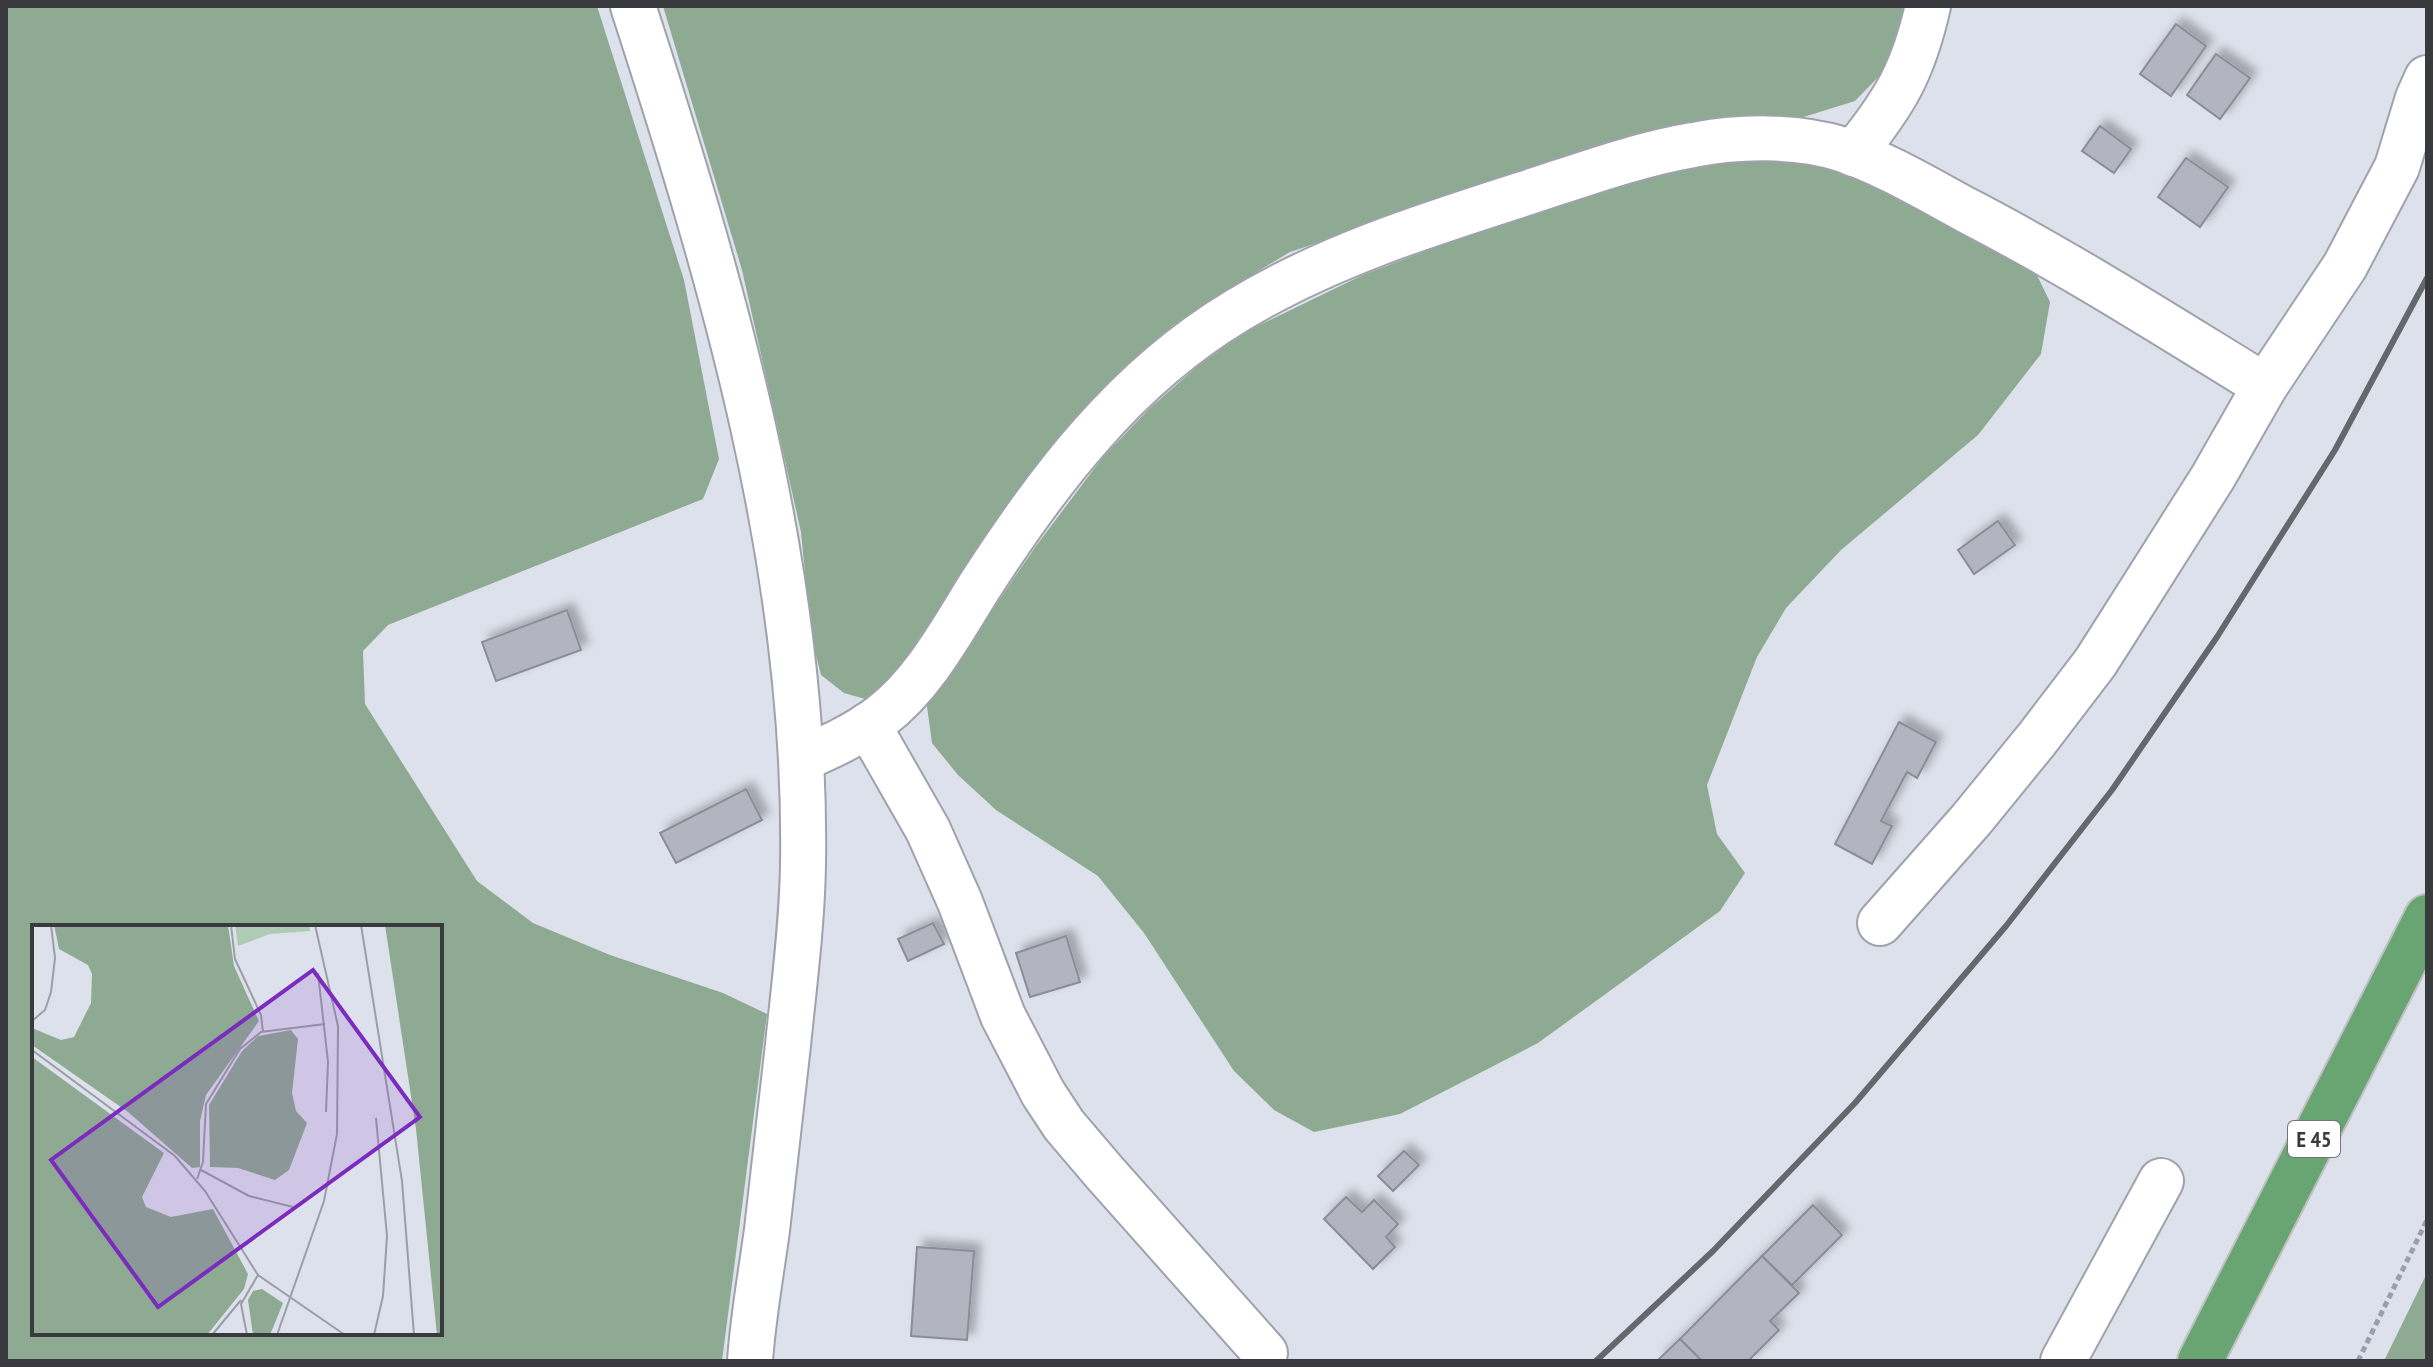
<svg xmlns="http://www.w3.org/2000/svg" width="2433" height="1367" font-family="'PT Sans Narrow',sans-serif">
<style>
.forest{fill:#8faa92;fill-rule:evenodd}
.building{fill:#b2b5c0;stroke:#8a8d97;stroke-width:2;filter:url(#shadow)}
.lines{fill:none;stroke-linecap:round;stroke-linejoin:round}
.minor-casing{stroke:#9fa2ac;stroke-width:48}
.highway-casing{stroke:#bfc0c1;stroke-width:48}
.path{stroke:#9c9fa7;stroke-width:5;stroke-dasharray:6 4;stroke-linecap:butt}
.minor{stroke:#fff;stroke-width:44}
.highway{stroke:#69a473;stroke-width:44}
.rail{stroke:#64676c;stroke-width:6}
.labels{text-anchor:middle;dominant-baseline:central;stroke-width:6;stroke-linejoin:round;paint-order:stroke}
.shield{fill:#fff;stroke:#747578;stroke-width:2}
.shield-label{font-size:22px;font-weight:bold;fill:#383a3e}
.inset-road{fill:none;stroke:#9b9ea6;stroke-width:2}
.view{fill:#7b2cbf;fill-opacity:0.15;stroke:#7b2cbf;stroke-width:4}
.inset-edge{fill:none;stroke:#383a3e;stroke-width:4}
</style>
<defs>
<filter id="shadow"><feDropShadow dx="7" dy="-7" stdDeviation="4" flood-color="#0004"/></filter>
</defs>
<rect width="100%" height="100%" fill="#dde1eb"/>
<g class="forest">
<path d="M 6,6 L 597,6 L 684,280 L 719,459 L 703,499 L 388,625 L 363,651 L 365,704 L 477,881 L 533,923 L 610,955 L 723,993 L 767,1014 L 722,1361 L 6,1361 ZM 34,927 L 440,927 L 440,1333 L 34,1333 Z"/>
<polygon points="663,6 1909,6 1899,41 1883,72 1855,101 1797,119 1353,231 1290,252 1225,291 1172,326 1116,377 1073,422 1032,472 925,629 899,670 872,701 844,693 821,675 811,635 801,532 742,270"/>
<polygon points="1755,159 1803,160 1845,171 2032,265 2050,302 2041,354 1978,435 1841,550 1786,608 1757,657 1707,785 1717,834 1745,873 1720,911 1538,1043 1400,1114 1314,1132 1274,1110 1234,1071 1144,933 1098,876 996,810 958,775 932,743 926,699 960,657 1036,546 1103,457 1150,408 1199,365 1247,331 1365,274 1466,236 1640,177 1702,165"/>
<polygon points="2427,1273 2427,1361 2384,1361"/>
</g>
<g class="building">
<polygon points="2176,24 2206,46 2171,96 2140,74"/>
<polygon points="2216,54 2250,78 2220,119 2187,95"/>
<polygon points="2100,126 2131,149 2114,173 2082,151"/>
<polygon points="2186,158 2228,187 2200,227 2158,197"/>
<polygon points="1998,521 2015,545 1974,574 1958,550"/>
<polygon points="567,610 581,650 496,681 482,642"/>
<polygon points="1899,722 1936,742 1917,778 1907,772 1881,821 1892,826 1872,864 1835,844"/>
<polygon points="746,789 762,820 676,863 660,833"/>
<polygon points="933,923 944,944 908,961 898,939"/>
<polygon points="1066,936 1080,982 1030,997 1016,953"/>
<polygon points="1404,1151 1419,1165 1393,1191 1378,1176"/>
<polygon points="1346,1197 1362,1212 1374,1200 1398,1224 1386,1237 1395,1247 1373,1269 1324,1219"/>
<polygon points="1813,1205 1842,1235 1792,1285 1762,1256"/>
<polygon points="917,1247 974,1251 967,1340 911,1336"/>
<polygon points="1762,1256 1799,1293 1770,1321 1779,1330 1748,1361 1702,1361 1680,1339"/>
<polygon points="1680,1339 1702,1361 1657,1361"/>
</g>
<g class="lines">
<defs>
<g id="minor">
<path d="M 633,6 C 723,283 808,571 803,865 C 802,925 794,985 788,1045 C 781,1107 774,1169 767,1230 C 761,1274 753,1317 750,1361"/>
<path d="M 1853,154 C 1895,102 1913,72 1928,6"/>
<polyline points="868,725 928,830 960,902 1003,1016 1043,1093 1064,1125 1104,1172 1265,1353"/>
<path d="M 802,759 C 829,747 856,735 880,717 C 924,684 952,630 981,584 C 1014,533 1050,481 1091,435 C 1133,387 1183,343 1238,310 C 1325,257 1426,225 1523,194 C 1579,176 1635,155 1693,145 C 1739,136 1796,135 1841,149 C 1886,164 1927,189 1968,211 C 2070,264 2167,326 2265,386"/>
<polyline points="1880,923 1971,820 2037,739 2095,663 2118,627 2213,477 2265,386 2345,266 2397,167 2418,98 2427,78"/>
<polyline points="2063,1361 2161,1181"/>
</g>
<polyline id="highway" points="2200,1361 2427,917"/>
</defs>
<use href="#minor" class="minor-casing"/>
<use href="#highway" class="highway-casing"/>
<polyline class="path" points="2358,1361 2427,1220"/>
<use href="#minor" class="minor"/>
<use href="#highway" class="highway"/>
<polyline class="rail" points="1596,1361 1713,1251 1855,1103 2006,926 2112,790 2217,637 2335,450 2427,278"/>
</g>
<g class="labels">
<rect class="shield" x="2288" y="1121" width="52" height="36" rx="6"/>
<g class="shield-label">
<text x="2314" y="1139">E 45</text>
</g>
</g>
<g transform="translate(32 925)">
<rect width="410" height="410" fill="#dde1eb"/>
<path d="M 203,0 L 277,0 L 278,6 L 238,9 L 206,21 Z" fill="#b0cbb3"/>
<path d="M 22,0 L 196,0 L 202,41 L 227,96 L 174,170 L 168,196 L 168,242 L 160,243 L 96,187 L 0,120 L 0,103 L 29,115 L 42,112 L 59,78 L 60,49 L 56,40 L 27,24 ZM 353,0 L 410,0 L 410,410 L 405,410 L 384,204 ZM 259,105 L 266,114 L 260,168 L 264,186 L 275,198 L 257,245 L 243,255 L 206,243 L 178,242 L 177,180 L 210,126 L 226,111 ZM 0,132 L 132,228 L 110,272 L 114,282 L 139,292 L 181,284 L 216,349 L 212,364 L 175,410 L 0,410 ZM 230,364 L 251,378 L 238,410 L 221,410 L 216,375 L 221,366 Z" fill="#8faa92"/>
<path class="inset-road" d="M 199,0 L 203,34 L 229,90 L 231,107M 329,0 L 370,256 L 382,410M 286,48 L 296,137 L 294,187M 0,96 L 13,85 L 19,67 L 23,33 L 19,0M 0,125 L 143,231 L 173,266 L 226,350 L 313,410M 169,245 L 217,271 L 261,282M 165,254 L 171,237 L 174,179 L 208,124 L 229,107 L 293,99M 180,410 L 209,375M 215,410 L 209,379 L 226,350M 245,410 L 292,276 L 305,209 L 306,101 L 283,0M 342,410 L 351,371 L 355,311 L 344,193"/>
<path class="view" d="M 281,45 L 388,192 L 126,382 L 19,235 Z"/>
<rect width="410" height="410" class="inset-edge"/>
</g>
<rect width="2433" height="1367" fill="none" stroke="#383a3e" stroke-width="16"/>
</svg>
